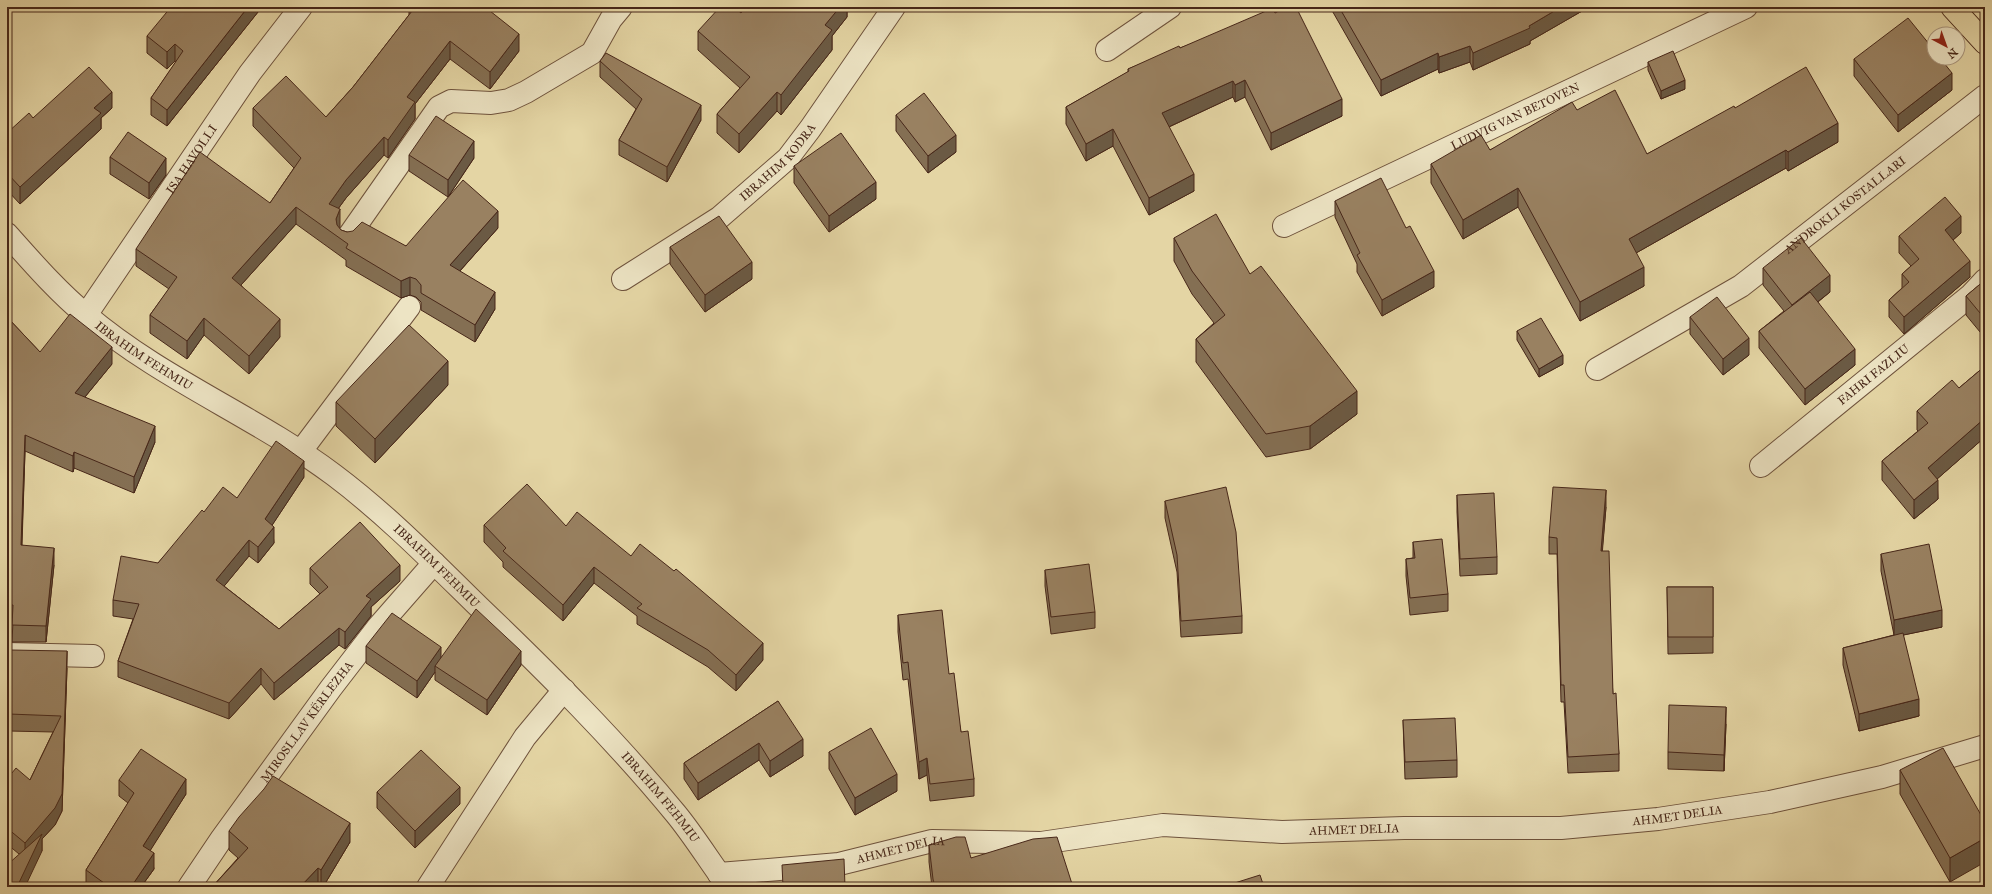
<svg xmlns="http://www.w3.org/2000/svg" width="1992" height="894" font-family="'IM FELL Great Primer',serif">
<style>
.lines{fill:none;stroke-linecap:round;stroke-linejoin:round}
.minor-casing{stroke:#6e523c;stroke-width:24}
.major-casing{stroke:#472719;stroke-width:24}
.minor{stroke:#ede4c4;stroke-width:22}
.major{stroke:#e4d5a4;stroke-width:22}
.wall{fill:#846f53;stroke:#472719}
.shaded-wall{fill:#6b5a44;stroke:#472719}
.building{fill:#998161;stroke:#472719}
.labels{text-anchor:middle;dominant-baseline:central;stroke-width:4;stroke-linejoin:round;paint-order:stroke}
.street-label{font-size:12px;fill:#472719;stroke:#ede4c4}
</style>
<rect width="100%" height="100%" fill="#e4d5a4"/>
<filter id="stains"><feTurbulence type="fractalNoise" baseFrequency=".005" numOctaves="4"/><feColorMatrix values="0 0 0 0 .2 0 0 0 0 .09 0 0 0 0 .02 0 0 0 .5 -.17"/></filter>
<radialGradient id="worn" r=".72"><stop offset=".6" stop-color="#630" stop-opacity="0"/><stop offset="1" stop-color="#630" stop-opacity=".3"/></radialGradient>
<g class="lines">
<defs>
<g id="minor">
<polyline points="1107,50 1170,7"/>
<path id="s1" d="M 1284,226 L 1746,7"/>
<path id="s2" d="M 7,234 C 32,262 57,291 86,315 C 161,379 255,416 334,475 C 386,514 432,561 479,607 C 548,673 615,740 676,814 C 694,836 710,862 727,885"/>
<polyline points="348,237 439,107 451,101 491,103 509,100 526,92 592,53 611,19 621,7"/>
<path id="s3" d="M 623,279 L 719,218 L 788,158 L 810,129 L 894,7"/>
<path id="s4" d="M 86,315 L 250,73 L 301,7"/>
<path id="s5" d="M 1597,369 L 1741,286 L 1985,96"/>
<polyline points="301,451 409,307"/>
<path id="s6" d="M 1761,466 L 1971,295 L 1985,280"/>
<polyline points="7,654 93,656"/>
<path id="s7" d="M 719,874 L 839,864 L 932,841 L 1041,843 L 1163,825 L 1282,832 L 1404,828 L 1561,828 L 1658,819 L 1770,802 L 1882,777 L 1985,746"/>
<path id="s8" d="M 189,887 L 222,838 L 331,688 L 378,627 L 434,563"/>
<polyline points="428,887 525,737 564,690"/>
</g>
<polyline id="major" points="1952,7 1985,43"/>
</defs>
<use href="#minor" class="minor-casing"/>
<use href="#major" class="major-casing"/>
<use href="#minor" class="minor"/>
<use href="#major" class="major"/>
</g>
<g class="wall">
<polygon points="262,7 167,126 151,115 151,98 176,62 175,61 167,69 147,53 147,36"/>
<polygon points="847,7 847,17 832,36 832,50 781,115 777,111 739,153 717,133 717,114 740,88 698,50 698,31 741,13"/>
<polygon points="1330,7 1589,7 1530,41 1530,44 1473,70 1470,62 1439,73 1438,69 1381,96"/>
<polygon points="409,9 519,51 490,89 450,59 415,104 415,119 388,158 384,155 346,198 338,209 339,228 341,230 347,232 406,246 498,228 460,271 495,309 475,342 421,310 421,302 416,297 410,295 401,298 346,266 346,260 296,224 241,285 280,337 249,374 204,335 187,359 150,333 150,315 169,289 136,266 136,249 270,203 294,168 253,126 253,108 326,117 353,87 409,15"/>
<polygon points="1275,13 1342,116 1271,150 1245,97 1235,102 1233,97 1169,127 1194,191 1149,215 1113,146 1086,161 1066,124 1066,107 1128,72 1128,69 1180,48"/>
<polygon points="1854,59 1952,90 1898,132 1854,76"/>
<polygon points="600,61 701,120 667,182 619,155 619,140 636,109 600,77"/>
<polygon points="1648,62 1685,89 1661,99 1648,70"/>
<polygon points="112,108 101,118 101,129 20,204 7,190 7,133 33,118"/>
<polygon points="1735,108 1838,142 1788,171 1786,168 1636,253 1644,286 1580,321 1518,207 1463,239 1431,183 1431,164 1490,150 1577,110 1647,154"/>
<polygon points="896,115 956,152 928,173 896,131"/>
<polygon points="409,155 474,158 448,197 409,171"/>
<polygon points="110,157 166,175 149,199 110,174"/>
<polygon points="794,166 876,199 829,232 794,183"/>
<polygon points="1335,201 1434,287 1382,316 1357,272 1357,264 1335,217"/>
<polygon points="1961,233 1953,240 1970,277 1904,334 1889,317 1889,300 1902,288 1902,274 1911,266 1899,253 1899,236"/>
<polygon points="1174,238 1250,274 1357,414 1310,449 1266,457 1196,362 1196,339 1214,323 1192,294 1174,261"/>
<polygon points="670,247 752,279 705,312 670,264"/>
<polygon points="1763,268 1830,292 1818,302 1855,365 1805,405 1759,348 1759,331 1784,311 1763,285"/>
<polygon points="1985,280 1985,338 1966,315 1966,296"/>
<polygon points="7,317 40,352 112,364 85,397 155,442 134,493 74,468 73,472 25,451 22,545 54,565 46,642 12,642 13,621 7,621"/>
<polygon points="1690,317 1749,355 1723,375 1690,334"/>
<polygon points="1517,331 1563,364 1539,377 1517,340"/>
<polygon points="1985,366 1985,437 1937,479 1938,499 1914,519 1882,480 1882,461 1918,431 1917,430 1917,411 1959,388"/>
<polygon points="448,385 375,463 336,426 336,402"/>
<polygon points="304,477 272,525 274,543 258,563 249,556 224,586 279,629 320,594 310,584 310,568 400,581 371,607 371,616 345,649 339,645 274,700 261,684 229,719 118,677 118,661 133,619 113,616 113,600 158,563 204,512 237,498"/>
<polygon points="1457,495 1497,557 1497,574 1460,576 1457,512"/>
<polygon points="1165,501 1242,616 1242,633 1181,637 1177,572 1165,518"/>
<polygon points="1606,507 1602,551 1613,694 1619,754 1619,771 1568,773 1564,702 1561,702 1557,554 1549,554 1549,537"/>
<polygon points="484,525 566,526 631,556 763,660 736,691 708,667 637,624 637,616 594,583 563,621 503,567 503,562 484,542"/>
<polygon points="1413,542 1448,594 1448,611 1410,615 1406,576 1406,559 1413,558"/>
<polygon points="1881,554 1942,627 1903,635 1919,716 1859,731 1843,665 1843,648 1894,635 1881,571"/>
<polygon points="1045,570 1095,612 1095,628 1051,634 1045,586"/>
<polygon points="1667,587 1713,587 1713,653 1668,654"/>
<polygon points="1985,611 1985,652 1981,631 1981,612"/>
<polygon points="898,615 949,674 961,732 974,779 974,796 930,801 927,775 919,779 908,679 903,680 898,632"/>
<polygon points="366,646 441,657 521,665 487,715 435,680 435,672 417,698 366,663"/>
<polygon points="67,668 62,811 55,825 42,839 42,851 19,854 7,844 7,779 30,780 53,732 9,731 9,714"/>
<polygon points="778,701 803,756 770,777 759,760 698,800 684,779 684,763"/>
<polygon points="1403,720 1457,760 1457,777 1405,779"/>
<polygon points="1726,724 1724,771 1668,769 1668,752"/>
<polygon points="829,752 897,791 855,815 829,769"/>
<polygon points="1900,770 1985,822 1950,882 1900,794"/>
<polygon points="119,780 186,794 150,850 154,869 141,887 88,887 86,886 86,870 128,803 119,796"/>
<polygon points="377,792 460,804 415,848 377,808"/>
<polygon points="229,831 350,842 323,887 213,887 213,886 238,858 229,850"/>
<polygon points="929,845 971,858 1073,887 932,887 929,862"/>
</g>
<g class="shaded-wall">
<polygon points="248,7 262,7 167,126 167,110"/>
<polygon points="839,7 847,7 847,17 832,36 832,50 781,115 781,95 825,25"/>
<polygon points="1561,7 1589,7 1530,41 1530,44 1473,70 1473,53 1529,26"/>
<polygon points="519,34 519,51 490,89 490,72"/>
<polygon points="450,41 450,59 415,104 415,119 388,158 388,140 407,97"/>
<polygon points="175,44 175,61 167,69 167,52"/>
<polygon points="1470,46 1470,62 1439,73 1439,57"/>
<polygon points="1438,53 1438,69 1381,96 1381,80"/>
<polygon points="1952,73 1952,90 1898,132 1898,115"/>
<polygon points="1245,80 1245,97 1235,102 1235,85"/>
<polygon points="1685,80 1685,89 1661,99 1661,91"/>
<polygon points="1233,81 1233,97 1162,130 1162,113"/>
<polygon points="112,92 112,108 101,118 101,129 20,204 20,187 94,108"/>
<polygon points="777,92 777,111 739,153 739,134"/>
<polygon points="1342,99 1342,116 1271,150 1271,133"/>
<polygon points="701,105 701,120 667,182 667,167"/>
<polygon points="1838,123 1838,142 1788,171 1788,152"/>
<polygon points="1113,129 1113,146 1086,161 1086,144"/>
<polygon points="956,135 956,152 928,173 928,156"/>
<polygon points="384,137 384,155 346,198 329,221 329,204 346,180"/>
<polygon points="474,141 474,158 448,197 448,180"/>
<polygon points="1786,150 1786,168 1629,257 1629,239"/>
<polygon points="166,158 166,175 149,199 149,183"/>
<polygon points="1194,174 1194,191 1149,215 1149,198"/>
<polygon points="876,182 876,199 829,232 829,216"/>
<polygon points="1518,188 1518,207 1463,239 1463,220"/>
<polygon points="296,207 296,224 232,295 232,278"/>
<polygon points="340,209 340,227 336,235 336,219"/>
<polygon points="498,211 498,228 450,282 450,265"/>
<polygon points="1961,216 1961,233 1945,247 1945,230"/>
<polygon points="1970,261 1970,277 1904,334 1904,317"/>
<polygon points="752,262 752,279 705,312 705,295"/>
<polygon points="1644,267 1644,286 1580,321 1580,302"/>
<polygon points="1434,271 1434,287 1382,316 1382,300"/>
<polygon points="1830,275 1830,292 1792,322 1792,305"/>
<polygon points="410,277 410,295 401,298 401,281"/>
<polygon points="495,292 495,309 475,342 475,325"/>
<polygon points="204,318 204,335 187,359 187,341"/>
<polygon points="280,319 280,337 249,374 249,356"/>
<polygon points="1749,338 1749,355 1723,375 1723,359"/>
<polygon points="112,347 112,364 75,409 75,393"/>
<polygon points="1855,349 1855,365 1805,405 1805,389"/>
<polygon points="1563,355 1563,364 1539,377 1539,369"/>
<polygon points="448,361 448,385 375,463 375,439"/>
<polygon points="1357,391 1357,414 1310,449 1310,426"/>
<polygon points="1985,418 1985,437 1928,487 1928,468"/>
<polygon points="155,426 155,442 134,493 134,477"/>
<polygon points="25,435 25,451 21,562 21,545"/>
<polygon points="74,452 74,468 73,472 73,456"/>
<polygon points="304,461 304,477 265,536 265,519"/>
<polygon points="1938,480 1938,499 1914,519 1914,500"/>
<polygon points="1606,490 1606,507 1601,568 1601,551"/>
<polygon points="274,527 274,543 258,563 258,547"/>
<polygon points="249,540 249,556 216,596 216,580"/>
<polygon points="54,548 54,565 46,642 46,626"/>
<polygon points="400,565 400,581 371,607 371,616 345,649 345,632 366,596"/>
<polygon points="594,567 594,583 563,621 563,605"/>
<polygon points="1942,610 1942,627 1894,637 1894,620"/>
<polygon points="339,628 339,645 274,700 274,683"/>
<polygon points="763,643 763,660 736,691 736,675"/>
<polygon points="441,647 441,664 435,666 435,672 417,698 417,681"/>
<polygon points="67,651 67,668 62,811 55,825 42,839 42,851 25,887 17,887 25,860 25,843 62,794"/>
<polygon points="521,651 521,665 487,715 487,700"/>
<polygon points="261,668 261,684 229,719 229,703"/>
<polygon points="1919,699 1919,716 1859,731 1859,714"/>
<polygon points="1726,707 1726,724 1724,771 1724,755"/>
<polygon points="803,739 803,756 770,777 770,761"/>
<polygon points="759,743 759,760 698,800 698,783"/>
<polygon points="927,758 927,775 919,779 919,762"/>
<polygon points="897,774 897,791 855,815 855,798"/>
<polygon points="186,779 186,794 143,862 143,846"/>
<polygon points="460,787 460,804 415,848 415,831"/>
<polygon points="350,823 350,842 323,887 321,887 321,870"/>
<polygon points="1985,838 1985,862 1950,882 1950,858"/>
<polygon points="154,853 154,869 141,887 131,887"/>
<polygon points="318,868 318,887 300,887"/>
</g>
<g class="building">
<polygon points="171,7 248,7 167,110 151,98 183,51 175,44 167,52 147,36"/>
<polygon points="411,7 485,7 519,34 490,72 450,41 407,97 415,102 388,140 384,137 346,180 329,204 340,209 336,219 337,225 341,230 347,232 353,231 362,222 406,246 463,180 498,211 450,265 495,292 475,325 421,293 421,285 416,279 410,277 401,281 346,248 348,244 296,207 232,278 280,319 249,356 204,318 187,341 150,315 177,277 136,249 200,152 270,203 301,158 253,108 286,76 326,117 353,87 412,11 409,9"/>
<polygon points="720,7 734,7 741,13 746,7 840,7 825,25 832,30 781,95 777,92 739,134 717,114 750,77 698,31"/>
<polygon points="1286,7 1296,7 1342,99 1271,133 1245,80 1235,85 1233,81 1162,113 1194,174 1149,198 1113,129 1086,144 1066,107 1129,71 1128,69 1179,46 1180,48 1273,8 1275,13"/>
<polygon points="1339,7 1561,7 1529,26 1530,28 1473,53 1470,46 1439,57 1438,53 1381,80"/>
<polygon points="1908,18 1934,50 1934,58 1940,58 1952,73 1898,115 1854,59"/>
<polygon points="1673,51 1685,80 1661,91 1648,62"/>
<polygon points="606,53 701,105 667,167 619,140 642,99 600,61"/>
<polygon points="89,67 112,92 94,108 101,113 20,187 7,173 7,133 29,113 33,118"/>
<polygon points="1806,67 1838,123 1788,152 1786,150 1629,239 1644,267 1580,302 1518,188 1463,220 1431,164 1481,135 1490,150 1572,102 1577,110 1615,90 1647,154 1734,106 1735,108"/>
<polygon points="924,93 956,135 928,156 896,115"/>
<polygon points="436,116 474,141 448,180 409,155"/>
<polygon points="128,132 166,158 149,183 110,157"/>
<polygon points="841,133 876,182 829,216 794,166"/>
<polygon points="1381,178 1406,228 1410,226 1434,271 1382,300 1357,255 1360,253 1335,201"/>
<polygon points="1945,197 1961,216 1945,230 1970,261 1904,317 1889,300 1909,282 1902,274 1919,259 1899,236"/>
<polygon points="1216,214 1250,274 1261,266 1357,391 1310,426 1266,434 1196,339 1225,315 1192,271 1174,238"/>
<polygon points="719,216 752,262 705,295 670,247"/>
<polygon points="1801,238 1830,275 1792,305 1763,268"/>
<polygon points="1985,280 1985,319 1966,296"/>
<polygon points="1810,292 1855,349 1805,389 1759,331"/>
<polygon points="1717,297 1749,338 1723,359 1690,317"/>
<polygon points="70,314 112,347 75,393 155,426 134,477 74,452 73,456 25,435 21,545 54,548 46,626 12,625 13,605 7,605 7,402 9,399 7,396 7,317 40,352"/>
<polygon points="1541,318 1563,355 1539,369 1517,331"/>
<polygon points="409,325 448,361 375,439 336,402"/>
<polygon points="1985,366 1985,418 1928,468 1938,480 1914,500 1882,461 1928,423 1917,411 1952,380 1959,388"/>
<polygon points="276,441 304,461 265,519 274,527 258,547 249,540 216,580 279,629 328,587 310,568 360,522 400,565 366,596 371,599 345,632 339,628 274,683 261,668 229,703 118,661 139,604 113,600 121,556 158,563 202,510 204,512 223,487 237,498"/>
<polygon points="527,484 566,526 577,512 631,556 640,544 674,571 676,569 763,643 736,675 708,650 637,608 642,604 594,567 563,605 503,551 506,548 484,525"/>
<polygon points="1226,487 1236,532 1242,616 1181,621 1177,555 1165,501"/>
<polygon points="1553,487 1606,490 1601,551 1609,551 1613,694 1616,693 1619,754 1568,757 1564,685 1561,685 1557,538 1549,537"/>
<polygon points="1494,493 1497,557 1460,559 1457,495"/>
<polygon points="1442,539 1448,594 1410,598 1406,559 1415,558 1413,542"/>
<polygon points="1929,544 1942,610 1894,620 1881,554"/>
<polygon points="1089,564 1095,612 1051,617 1045,570"/>
<polygon points="1667,587 1713,587 1713,637 1668,637"/>
<polygon points="476,609 521,651 487,700 435,666"/>
<polygon points="942,610 949,674 954,673 961,732 968,731 974,779 930,784 927,758 919,762 908,662 903,663 898,615"/>
<polygon points="1985,611 1985,633 1981,612"/>
<polygon points="392,613 441,647 417,681 366,646"/>
<polygon points="1903,633 1919,699 1859,714 1843,648"/>
<polygon points="11,650 67,651 62,794 55,808 25,843 7,828 7,779 16,768 30,780 61,716 9,714"/>
<polygon points="778,701 803,739 770,761 759,743 698,783 684,763"/>
<polygon points="1669,705 1726,707 1724,755 1668,752"/>
<polygon points="1455,718 1457,760 1405,762 1403,720"/>
<polygon points="871,728 897,774 855,798 829,752"/>
<polygon points="1943,748 1985,822 1985,838 1950,858 1900,770"/>
<polygon points="141,749 186,779 143,846 154,853 131,887 102,887 104,883 86,870 134,793 119,780"/>
<polygon points="421,750 460,787 415,831 377,792"/>
<polygon points="273,776 350,823 321,870 318,868 300,887 215,887 213,886 248,848 229,831 239,817 264,789"/>
<polygon points="42,834 17,887 7,887 7,865"/>
<polygon points="956,837 965,837 971,858 1033,839 1057,837 1073,887 935,887 933,879 929,845"/>
<polygon points="844,859 845,887 783,887 782,865"/>
<polygon points="1260,875 1264,887 1222,887"/>
</g>
<g class="labels">
<g class="street-label">
<text stroke="none"><textPath href="#s1" startOffset="256">LUDVIG VAN BETOVEN</textPath></text>
<text stroke="none"><textPath href="#s4" startOffset="188">ISA HAVOLLI</textPath></text>
<text stroke="none"><textPath href="#s3" startOffset="195">IBRAHIM KODRA</textPath></text>
<text stroke="none"><textPath href="#s5" startOffset="298">ANDROKLI KOSTALLARI</textPath></text>
<text stroke="none"><textPath href="#s2" startOffset="184">IBRAHIM FEHMIU</textPath></text>
<text stroke="none"><textPath href="#s6" startOffset="145">FAHRI FAZLIU</textPath></text>
<text stroke="none"><textPath href="#s2" startOffset="546">IBRAHIM FEHMIU</textPath></text>
<text stroke="none"><textPath href="#s8" startOffset="203">MIROSLLAV KËRLEZHA</textPath></text>
<text stroke="none"><textPath href="#s2" startOffset="868">IBRAHIM FEHMIU</textPath></text>
<text stroke="none"><textPath href="#s7" startOffset="964">AHMET DELIA</textPath></text>
<text stroke="none"><textPath href="#s7" startOffset="640">AHMET DELIA</textPath></text>
<text stroke="none"><textPath href="#s7" startOffset="184">AHMET DELIA</textPath></text>
</g>
</g>
<rect width="1992" height="894" fill="none" stroke="#e4d5a4" stroke-width="24"/>
<rect x="8" y="8" width="1976" height="878" fill="none" stroke="#472719" stroke-width="2"/>
<rect x="12" y="12" width="1968" height="870" fill="none" stroke="#472719"/>
<g transform="translate(1946 46) rotate(139)"><circle r="19" fill="#ede4c4" stroke="#ab9880"/>
<path d="M0-3L7 15L0 10L-7 15Z" fill="#8f2418"/>
<text y="-6" font-size="11" font-weight="bold" text-anchor="middle" fill="#472719">N</text>
</g>
<rect width="100%" height="100%" filter="url(#stains)"/>
<rect width="100%" height="100%" fill="url(#worn)"/>
</svg>
